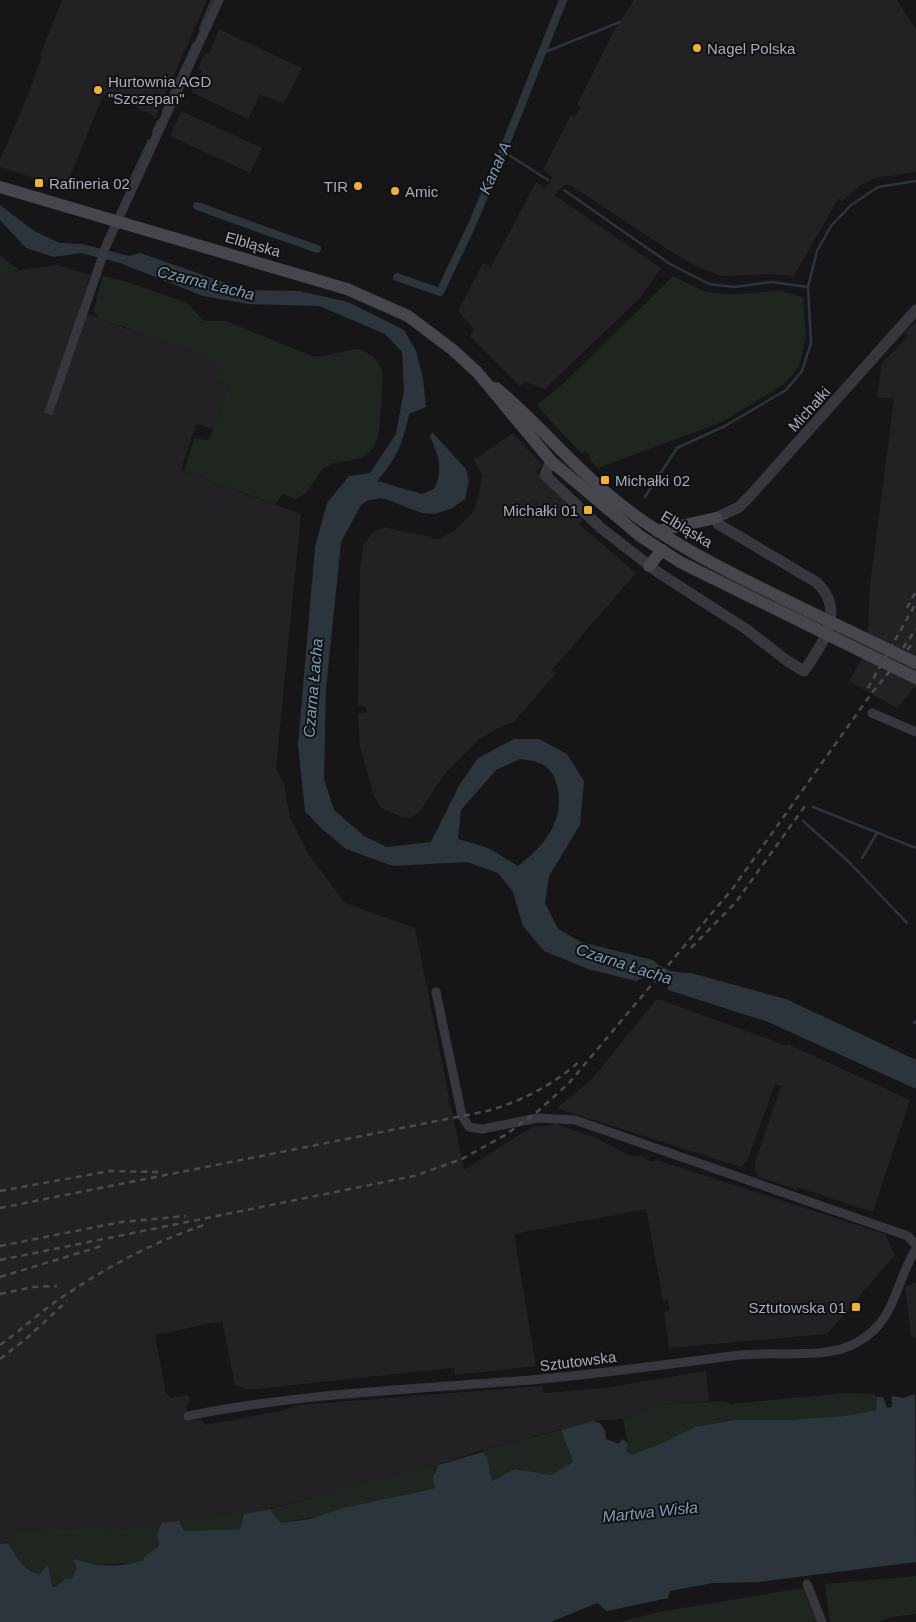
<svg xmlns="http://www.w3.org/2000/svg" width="916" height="1622" font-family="Helvetica,sans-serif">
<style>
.built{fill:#222225}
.green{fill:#1e261f}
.water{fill:#2c353c;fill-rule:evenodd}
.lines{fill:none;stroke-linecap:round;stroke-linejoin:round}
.stream{stroke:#2c353c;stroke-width:2.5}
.canal{stroke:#2c353c;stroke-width:8}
.minor-tunnel{stroke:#333438;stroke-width:9;stroke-dasharray:9 4.5;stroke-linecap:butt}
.minor{stroke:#37383d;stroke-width:9}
.tertiary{stroke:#37383d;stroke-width:11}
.secondary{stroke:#45474d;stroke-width:12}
.rail{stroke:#4a4c52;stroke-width:2.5;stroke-dasharray:6 5;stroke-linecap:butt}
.secondary-bridge{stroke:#45474d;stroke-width:12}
.poi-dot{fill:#f2b134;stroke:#111113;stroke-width:2}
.labels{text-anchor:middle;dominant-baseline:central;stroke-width:4;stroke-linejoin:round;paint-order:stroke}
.poi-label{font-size:15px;fill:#a8adb8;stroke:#111113;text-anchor:start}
.street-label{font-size:15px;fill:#a8adb8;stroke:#111113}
.water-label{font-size:16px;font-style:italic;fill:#7f9bb3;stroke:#111113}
</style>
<rect width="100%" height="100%" fill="#161618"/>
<g class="built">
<polygon points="62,0 207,0 154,120 153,115 108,95 103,96 65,188 0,167 0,160 28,95 42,56 40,55"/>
<polygon points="634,0 897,0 916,30 916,172 875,178 861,185 842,201 838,199 794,276 773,274 720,276 694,265 667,249 570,185 564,185 554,195 661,268 641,297 545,389 525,382 520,386 470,336 474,329 458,311 483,263 491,267 536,182 545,188 553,177 543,170 571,115 575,116 580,107 577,105 614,31"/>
<polygon points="219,29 302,68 284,104 260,94 248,119 191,92 202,72 198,69 204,54 209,53"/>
<polygon points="181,111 262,148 250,173 170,136"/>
<polygon points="56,265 90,275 79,310 124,328 139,331 218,359 220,371 217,380 229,385 213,429 196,424 181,470 301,514 276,768 284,784 290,817 309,855 345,903 415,928 449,1097 448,1102 451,1106 464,1170 530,1128 556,1124 596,1138 630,1156 642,1156 651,1162 657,1160 885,1234 895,1255 827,1334 669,1348 664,1312 670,1311 668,1300 663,1300 646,1209 514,1234 536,1366 455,1375 454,1368 451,1368 248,1390 235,1385 222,1321 155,1335 166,1393 171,1398 188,1395 190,1402 186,1406 189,1421 202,1419 204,1425 282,1411 298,1405 542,1386 544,1393 605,1388 706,1371 709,1401 659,1405 623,1419 593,1421 486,1449 400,1477 237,1516 142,1527 104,1530 100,1522 87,1528 22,1530 11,1542 0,1544 0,273"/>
<polygon points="916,320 916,686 897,708 849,681 867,649 870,585 894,399 877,397 882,363 908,336 905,333"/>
<polygon points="513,433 543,466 535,472 583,520 579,524 636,573 552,670 556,673 514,722 496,729 478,740 444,775 420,811 411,818 402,817 382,808 374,796 360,748 358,713 365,713 367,711 365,706 358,705 360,571 363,546 372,533 384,527 439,539 454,531 473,512 479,495 482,475 474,460"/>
<polygon points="656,1000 661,1000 787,1046 788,1044 910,1100 873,1212 798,1187 796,1189 759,1177 754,1169 756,1159 781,1086 775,1084 750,1154 746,1162 740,1167 557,1108 591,1080"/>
<polygon points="916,1282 916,1338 911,1336 905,1287"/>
</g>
<g class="green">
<polygon points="0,254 1,256 19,270 0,273"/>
<path d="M 103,276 L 131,283 L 187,303 L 204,321 L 226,321 L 312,356 C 327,358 349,347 361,350 C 371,353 379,361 382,371 C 384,377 380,432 377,440 C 376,444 372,449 369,452 C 358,464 342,459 329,465 C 314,471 317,489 296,499 L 283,494 L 275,504 L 184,471 L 194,438 L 209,440 L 229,385 L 216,380 L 219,365 L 213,364 L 203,354 L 101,319 L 93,311 Z"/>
<polygon points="673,276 701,290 718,294 745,294 778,290 803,297 806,337 799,367 783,385 722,422 598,468 589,459 590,456 586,452 582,454 557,428 537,405 563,384"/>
<polygon points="845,1393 873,1394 877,1397 876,1410 844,1416 789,1420 734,1420 695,1427 667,1441 631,1455 626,1451 628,1443 623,1419 659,1405 724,1401 731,1404"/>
<polygon points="561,1430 573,1462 551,1475 515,1469 492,1481 487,1457 483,1452 486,1449"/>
<path d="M 438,1465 L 434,1472 L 435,1488 C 383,1497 333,1515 281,1523 L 270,1509 Z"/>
<polygon points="244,1514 240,1529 183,1531 179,1521"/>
<path d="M 100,1522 L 104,1530 L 142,1527 L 162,1523 L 158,1529 L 159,1546 L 144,1560 L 137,1563 L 93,1565 L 76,1559 L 77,1567 L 72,1578 L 65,1579 L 56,1587 L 52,1586 L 51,1578 C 27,1570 21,1567 8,1543 L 22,1530 L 87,1528 Z"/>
<polygon points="916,1576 916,1614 891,1617 879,1622 830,1622 825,1584"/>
<polygon points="803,1588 817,1622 620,1622 659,1612"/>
</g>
<g class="water">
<path d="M 0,205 L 34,231 L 60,243 L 82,244 L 129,256 L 140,253 L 246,290 L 299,291 L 348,302 L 404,330 L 416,351 L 423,378 L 426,407 L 409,414 C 403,443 397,458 377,481 L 422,494 L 434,489 C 444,470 438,455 430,436 L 432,432 L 466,469 L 469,481 L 465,499 L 451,509 L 434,514 L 422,513 L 382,498 L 369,500 L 361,505 L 341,542 L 326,689 L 324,779 L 334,810 L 364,836 L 387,847 L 431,842 L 460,784 L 478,758 L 514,739 L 539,739 L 567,754 L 584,781 L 580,825 L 549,876 L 545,903 L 558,929 L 581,942 L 653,960 C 664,971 677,973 691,973 L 786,999 L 916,1060 L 916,1089 L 768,1022 L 668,990 L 667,984 L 648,976 L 636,981 L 588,969 L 544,951 L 523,926 L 513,892 L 498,873 L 467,862 L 393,866 L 346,849 L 322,829 L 305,811 L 298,745 L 315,547 L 327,503 L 349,476 L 370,473 L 396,434 L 404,390 L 402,352 L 385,334 L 319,306 L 248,304 L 203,296 L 120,263 L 81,253 L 54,257 L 26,248 L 0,220 ZM 520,759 C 526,760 533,760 539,763 C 547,765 554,774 556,782 C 567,818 546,845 518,866 L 488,848 L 458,839 L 461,810 L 496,770 Z"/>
<path d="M 915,1394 L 916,1562 L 758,1582 L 713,1583 L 670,1591 L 668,1598 L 607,1611 L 597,1603 L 551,1622 L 0,1622 L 0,1544 L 8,1543 C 16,1557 24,1571 40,1574 L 44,1568 L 48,1566 L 52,1586 L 56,1587 L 65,1579 L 72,1578 L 77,1567 L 73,1560 L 76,1559 C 95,1568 124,1567 144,1560 L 144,1557 L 159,1546 L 157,1532 L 162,1523 L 179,1521 L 184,1531 L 240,1529 L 244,1514 L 270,1509 L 281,1523 L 309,1519 L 344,1508 L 435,1488 L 433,1478 L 438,1465 L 483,1452 L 487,1457 L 492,1481 L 515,1469 L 551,1475 L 573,1462 L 561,1430 L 593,1421 L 600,1423 L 605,1431 L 606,1439 L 619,1444 L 622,1439 L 628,1443 L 626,1451 L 631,1455 L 667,1441 L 695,1427 L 734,1420 L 789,1420 L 844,1416 L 876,1410 L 877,1397 L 883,1397 L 887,1408 L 892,1407 L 892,1396 L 903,1398 Z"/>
</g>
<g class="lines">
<g class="stream">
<polyline points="200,29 212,0"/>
<polyline points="540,54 620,22"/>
<polyline points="170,95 194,43"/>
<polyline points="163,111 167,102"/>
<polyline points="153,132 158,121"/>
<polyline points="503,151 548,180"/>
<polyline points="129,183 149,140"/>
<polyline points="564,190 670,264 709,284 734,287 772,282 808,287 811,343 802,371 786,390 725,426 677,448 645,497"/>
<polyline points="808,287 817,251 831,226 851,205 878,187 916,181"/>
<polyline points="813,807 916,848"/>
<polyline points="803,821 848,861 907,923"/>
<polyline points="862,858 877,833"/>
<polyline points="914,1023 916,1021"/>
</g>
<g class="canal">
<polyline points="197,206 317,249"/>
<polyline points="397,277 440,292 471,227 503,151 563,0"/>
</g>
<polyline class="minor-tunnel" points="48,414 52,403"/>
<g class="minor">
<polyline points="52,403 106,246 219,0"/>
<polyline points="872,713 916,732"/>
<polyline points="436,992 462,1116 469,1127 482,1129 538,1118 575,1120 908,1236 916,1245"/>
<path d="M 188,1416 C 301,1393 416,1389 531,1380 C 600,1374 670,1364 739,1355 C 774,1351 826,1360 856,1343 C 897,1321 894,1284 916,1249"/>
<polyline points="807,1584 822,1622"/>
</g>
<path class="tertiary" d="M 551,461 L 545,475 L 601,528 L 659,573 L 746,629 L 786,660 L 804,671 C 823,643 847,610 816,582 L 718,524 L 716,518 L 739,507 L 750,496 L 916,310"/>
<g class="secondary">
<polyline points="0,187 347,289 408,316 453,350 477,372 551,461 640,536 680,562 804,623"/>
<path d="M 496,388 C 536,421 569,462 609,495 C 668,545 739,577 808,611"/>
<polyline points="657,531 716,518"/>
<polyline points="649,566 662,550"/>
</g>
<g class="rail">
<polyline points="907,608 916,591"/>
<polyline points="903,648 916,629"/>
<polyline points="868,688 916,603"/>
<polyline points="691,948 736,902 805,806"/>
<polyline points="0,1191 110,1171 158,1172"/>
<path d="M 0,1208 L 487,1111 C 522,1101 553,1085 580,1061"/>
<polyline points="0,1246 121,1222 186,1216"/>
<polyline points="0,1260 414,1176 462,1159 507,1134 538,1111 569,1083 733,888 871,694 912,644"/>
<polyline points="0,1277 105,1245"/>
<polyline points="0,1294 33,1287 57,1286"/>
<path d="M 0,1345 C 23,1329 43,1309 67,1294 C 110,1265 158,1240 207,1224"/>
<polyline points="0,1359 27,1338 67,1301"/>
</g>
<g class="secondary-bridge">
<polyline points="808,611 916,663"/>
<polyline points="804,623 916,678"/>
</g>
</g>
<g class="poi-dot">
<circle cx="697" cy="48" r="5"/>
<circle cx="98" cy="90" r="5"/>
<rect x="34" y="178" width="10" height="10" rx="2.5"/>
<circle cx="358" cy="186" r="5"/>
<circle cx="395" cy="191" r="5"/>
<rect x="600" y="475" width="10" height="10" rx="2.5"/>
<rect x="583" y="505" width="10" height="10" rx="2.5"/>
<rect x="851" y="1302" width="10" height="10" rx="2.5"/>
</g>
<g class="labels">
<g class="poi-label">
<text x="707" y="48">Nagel Polska</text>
<text x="108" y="81">Hurtownia AGD<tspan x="108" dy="17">"Szczepan"</tspan></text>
<text x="49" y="183">Rafineria 02</text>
<text x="348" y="186" text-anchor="end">TIR</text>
<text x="405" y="191">Amic</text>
<text x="615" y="480">Michałki 02</text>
<text x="578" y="510" text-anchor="end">Michałki 01</text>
<text x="846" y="1307" text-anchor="end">Sztutowska 01</text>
</g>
<g class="street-label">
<text transform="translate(253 244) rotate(16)">Elbląska</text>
<text transform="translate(809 409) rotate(-48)">Michałki</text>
<text transform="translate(687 529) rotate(31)">Elbląska</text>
<text transform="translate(578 1361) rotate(-7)">Sztutowska</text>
</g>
<g class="water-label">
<text transform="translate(495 168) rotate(-66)">Kanał A</text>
<text transform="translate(206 283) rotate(14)">Czarna Łacha</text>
<text transform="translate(313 688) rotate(-85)">Czarna Łacha</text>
<text transform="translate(624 964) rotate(18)">Czarna Łacha</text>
<text transform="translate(650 1512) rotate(-6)">Martwa Wisła</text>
</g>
</g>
</svg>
